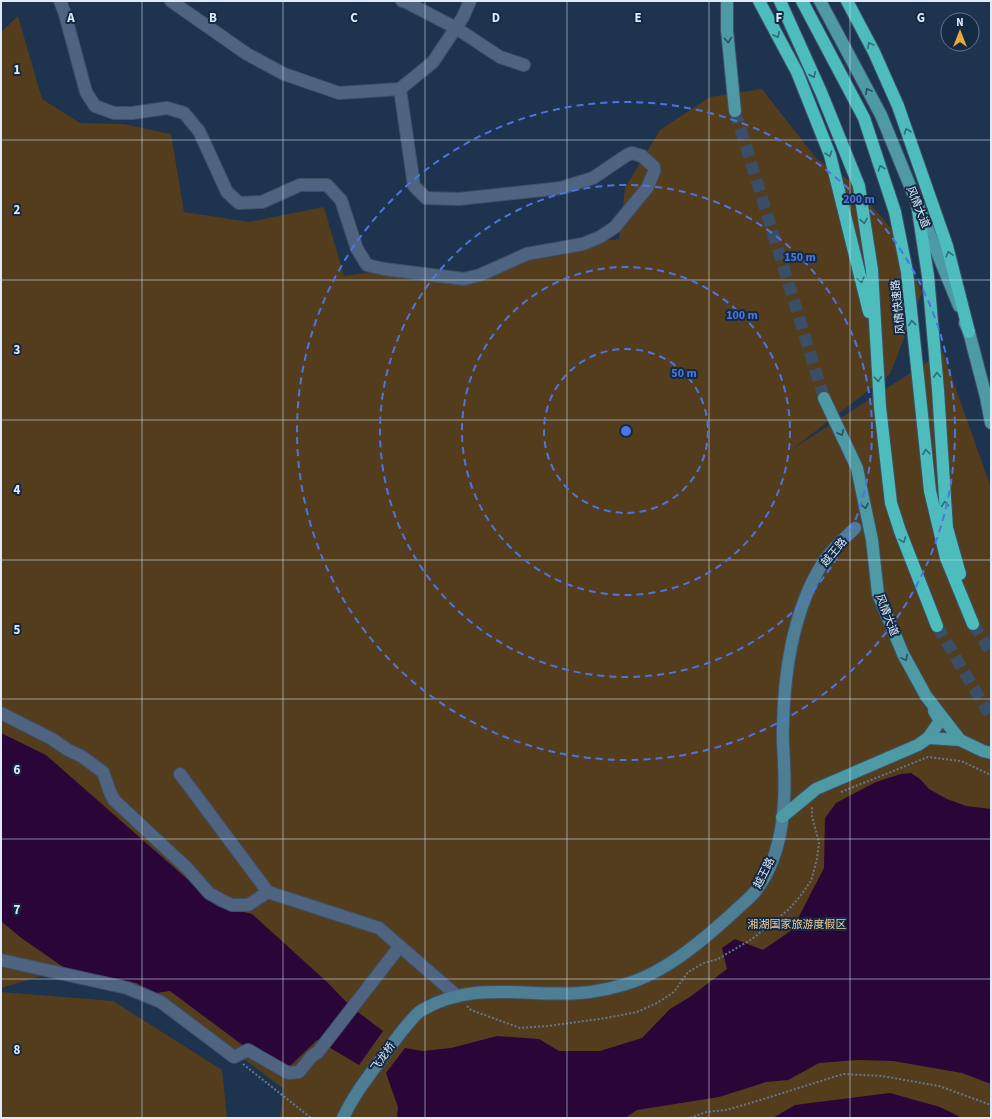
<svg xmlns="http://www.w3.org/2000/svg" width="992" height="1119" font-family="'Source Sans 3','Noto Sans SC',sans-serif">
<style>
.green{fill:#533d1d}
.water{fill:#2a0538}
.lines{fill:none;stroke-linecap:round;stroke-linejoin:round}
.primary-tunnel{stroke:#3b4e67;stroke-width:12;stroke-dasharray:12 6;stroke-linecap:butt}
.highway-tunnel{stroke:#3b4e67;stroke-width:12;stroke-dasharray:12 6;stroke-linecap:butt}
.street-casing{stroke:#3e5066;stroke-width:14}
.secondary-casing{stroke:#3e5066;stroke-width:14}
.primary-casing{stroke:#3e5066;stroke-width:14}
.highway-casing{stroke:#3e5066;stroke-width:14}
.path{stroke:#65778e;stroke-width:2;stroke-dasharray:2 2;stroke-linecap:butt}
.street{stroke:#4e6481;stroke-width:12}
.secondary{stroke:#4e7e93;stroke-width:12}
.primary{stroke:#4d99a4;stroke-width:12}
.highway{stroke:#4dbcbc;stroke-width:12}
.oneway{stroke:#2e6b79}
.oneway2{stroke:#285064}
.grid{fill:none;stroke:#ddeafb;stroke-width:1;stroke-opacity:0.55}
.ring{fill:none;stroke:#4d75e1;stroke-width:2;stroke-dasharray:7 5}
.labels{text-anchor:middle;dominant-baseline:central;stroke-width:4;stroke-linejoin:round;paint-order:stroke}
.street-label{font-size:11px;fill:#ddeafb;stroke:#142942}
.park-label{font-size:11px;fill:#f3cf9d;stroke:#142942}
.grid-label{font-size:13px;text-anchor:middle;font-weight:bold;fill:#ddeafb;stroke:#142942;stroke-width:4;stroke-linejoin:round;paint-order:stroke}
.centre{fill:#4d75e1;stroke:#142942;stroke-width:2}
.ring-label{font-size:12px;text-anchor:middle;font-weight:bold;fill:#4d75e1;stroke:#142942;stroke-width:4;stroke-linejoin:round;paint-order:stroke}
</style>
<rect width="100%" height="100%" fill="#1e334d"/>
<g class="green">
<polygon points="18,16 42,99 80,123 123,124 171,134 184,212 249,222 324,207 344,276 391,269 466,283 524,251 619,239 625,188 660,130 710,97 762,89 816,158 850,181 891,228 922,292 890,374 791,450 943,352 991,488 991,1118 280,1118 284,1089 156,993 66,969 1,988 1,32"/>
<polygon points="1,992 113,1001 222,1070 227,1118 1,1118"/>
</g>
<g class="water">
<polygon points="1,733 46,755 203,893 227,908 252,914 327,982 350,1006 383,1031 359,1065 317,1040 291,1065 272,1067 170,991 156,993 136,983 66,969 20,937 1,921"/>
<polygon points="911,773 920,779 929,789 947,799 966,806 991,809 991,1084 962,1073 893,1061 858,1060 819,1063 788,1080 766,1082 719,1097 637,1110 625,1118 397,1118 398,1107 386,1073 405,1048 423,1051 451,1048 497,1036 539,1039 559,1051 600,1051 642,1038 670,1009 690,997 727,969 722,948 735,939 763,950 792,930 824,868 825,818 836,803 876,782 901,774"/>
<polygon points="890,1093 940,1107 962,1118 773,1118 795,1105"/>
</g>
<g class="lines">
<polyline class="primary-tunnel" points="735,111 824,398"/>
<g class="highway-tunnel">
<polyline points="973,624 991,652"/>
<polyline points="937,626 991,717"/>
</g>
<defs>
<g id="street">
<polyline points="60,1 65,14 86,92 95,106 114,113 132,113 167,108 184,113 199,131 227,192 239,203 262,202 300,185 327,185 341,200 357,249 367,265 384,269 464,279 480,275 527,254 583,244 600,237 615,227 647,188 654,172 654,167 642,156 632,153 627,155 593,178 561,188 459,199 426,198 414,186 400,89"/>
<polyline points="171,1 247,54 284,74 339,93 400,89 433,62 463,17 470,1"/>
<polyline points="402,1 406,2 456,28 500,57 524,65"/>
<polyline points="1,713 52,739 68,750 81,756 103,772 110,792 114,800 187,868 209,893 221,900 232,905 248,905 268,892"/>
<polyline points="180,774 268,892 379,928 456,995"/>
<polyline points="1,960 127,988 161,1002 234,1057 248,1050 288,1073 299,1072 311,1057 318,1052 400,946"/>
</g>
<path id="secondary" d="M 343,1118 C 353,1096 368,1077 382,1058 C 389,1048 413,1015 422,1010 C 473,980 525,997 580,993 C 592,992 604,990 615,987 C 661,977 701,942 735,911 C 742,904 752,897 757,889 C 783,854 786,806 784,764 C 784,752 782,740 783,728 C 784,672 793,609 824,561 C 832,549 845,538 855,528"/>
<g id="primary">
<polyline points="727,1 727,30 735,111"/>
<polyline points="820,1 881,115 959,306"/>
<polyline points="965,323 969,332 986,397 991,423"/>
<polyline points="824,398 857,468 872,540 878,594 903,654 926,696 960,740 983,751 991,753"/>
<polyline points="928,738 940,721 934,711"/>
<polyline points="782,817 816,789 918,745 928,738 960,740"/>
</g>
<g id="highway">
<polyline points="759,1 797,72 830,155 869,312"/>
<polyline points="780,1 821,92 859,186 872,270 880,407 891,503 900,531 937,626"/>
<polyline points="802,1 864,118 895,212 907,272 930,491 946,558 973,624"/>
<polyline points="847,1 874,52 898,106 947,246 969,332"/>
<polyline points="917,204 928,276 938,390 947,528 960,574"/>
</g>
</defs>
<use href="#street" class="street-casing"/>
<use href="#secondary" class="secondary-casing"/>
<use href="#primary" class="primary-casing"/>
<use href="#highway" class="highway-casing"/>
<g class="path">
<polyline points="841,792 928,757 961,761 991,775"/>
<polyline points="467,1006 471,1010 520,1028 548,1026 606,1018 637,1012 657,1003 674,992 688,972 704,963 718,959 752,939 788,910 798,899 811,881 817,859 819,843 812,816 812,806"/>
<polyline points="243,1064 311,1118"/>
<polyline points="690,1118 706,1112 726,1110 754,1102 843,1074 882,1076 939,1086 991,1105"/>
</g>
<use href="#street" class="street"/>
<use href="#secondary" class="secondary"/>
<use href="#primary" class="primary"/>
<use href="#highway" class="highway"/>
</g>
<defs><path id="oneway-chevron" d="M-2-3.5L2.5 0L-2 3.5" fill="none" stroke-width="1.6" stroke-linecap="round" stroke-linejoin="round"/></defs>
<g class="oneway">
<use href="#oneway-chevron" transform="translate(777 35) rotate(61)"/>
<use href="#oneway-chevron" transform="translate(870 45) rotate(-118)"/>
<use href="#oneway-chevron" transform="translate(813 75) rotate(65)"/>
<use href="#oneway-chevron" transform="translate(907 131) rotate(-109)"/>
<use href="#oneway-chevron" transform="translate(829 154) rotate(72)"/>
<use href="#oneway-chevron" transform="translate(881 168) rotate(-109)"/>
<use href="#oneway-chevron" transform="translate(864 221) rotate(81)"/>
<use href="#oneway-chevron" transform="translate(949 254) rotate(-104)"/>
<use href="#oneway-chevron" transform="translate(861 280) rotate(76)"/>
<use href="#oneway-chevron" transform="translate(912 323) rotate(-96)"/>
<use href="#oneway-chevron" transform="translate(937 375) rotate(-95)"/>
<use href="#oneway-chevron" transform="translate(878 379) rotate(87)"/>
<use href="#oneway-chevron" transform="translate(926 452) rotate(-96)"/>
<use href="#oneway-chevron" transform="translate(945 504) rotate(-94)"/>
<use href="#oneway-chevron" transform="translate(903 540) rotate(69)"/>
</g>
<g class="oneway2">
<use href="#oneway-chevron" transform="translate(728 40) rotate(85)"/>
<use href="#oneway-chevron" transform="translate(868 91) rotate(-118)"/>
<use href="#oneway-chevron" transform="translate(841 433) rotate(65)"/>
<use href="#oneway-chevron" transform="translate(865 506) rotate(78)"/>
<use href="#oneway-chevron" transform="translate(905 658) rotate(62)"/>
</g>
<path class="grid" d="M 142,1 L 142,1118M 283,1 L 283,1118M 425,1 L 425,1118M 567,1 L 567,1118M 709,1 L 709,1118M 850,1 L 850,1118M 1,140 L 991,140M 1,280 L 991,280M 1,420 L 991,420M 1,560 L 991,560M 1,699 L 991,699M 1,839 L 991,839M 1,979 L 991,979"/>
<g class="ring">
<circle cx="626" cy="431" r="82"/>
<circle cx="626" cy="431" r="164"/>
<circle cx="626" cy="431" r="246"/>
<circle cx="626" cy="431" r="329"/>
</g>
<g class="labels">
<g class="street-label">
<text transform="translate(918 207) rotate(68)">风情大道</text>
<text transform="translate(898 307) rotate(-96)">风情快速路</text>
<text transform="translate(834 552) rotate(-50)">越王路</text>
<text transform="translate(887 615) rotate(69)">风情大道</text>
<text transform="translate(764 873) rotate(-63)">越王路</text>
<text transform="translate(383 1057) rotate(-54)">飞龙桥</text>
</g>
<g class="park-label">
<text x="797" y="924">湘湖国家旅游度假区</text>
</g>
</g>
<g class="grid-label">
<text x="71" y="22">A</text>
<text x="213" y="22">B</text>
<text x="354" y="22">C</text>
<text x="496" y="22">D</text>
<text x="638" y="22">E</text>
<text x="779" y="22">F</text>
<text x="921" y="22">G</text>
<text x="17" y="74">1</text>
<text x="17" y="214">2</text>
<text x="17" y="354">3</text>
<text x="17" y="494">4</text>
<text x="17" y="634">5</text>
<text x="17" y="774">6</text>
<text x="17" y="914">7</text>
<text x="17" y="1054">8</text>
</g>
<circle cx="626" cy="431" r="6" class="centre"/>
<g class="ring-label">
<text x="859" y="203">200 m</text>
<text x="800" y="261">150 m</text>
<text x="742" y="319">100 m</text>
<text x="684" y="377">50 m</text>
</g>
<rect width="992" height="1119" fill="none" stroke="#ddeafb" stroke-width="4"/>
<g transform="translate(960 32)"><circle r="19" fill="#142942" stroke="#64768c"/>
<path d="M0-3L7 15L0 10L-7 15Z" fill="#eda83b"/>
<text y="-6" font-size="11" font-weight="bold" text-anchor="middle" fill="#ddeafb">N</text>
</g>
</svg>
